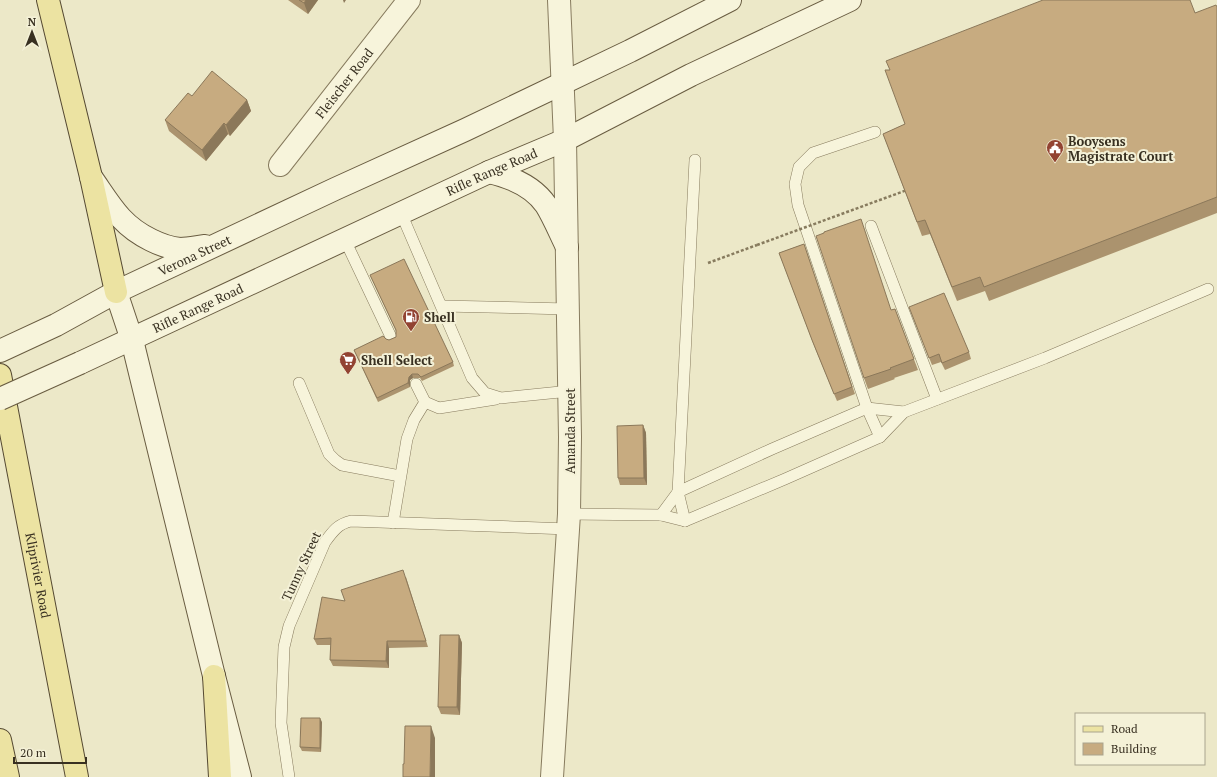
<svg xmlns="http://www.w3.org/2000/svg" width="1217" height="777" font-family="'PT Serif',serif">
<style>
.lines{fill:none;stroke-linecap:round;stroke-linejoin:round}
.service-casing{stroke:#877b5e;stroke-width:12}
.minor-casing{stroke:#877b5e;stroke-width:24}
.tertiary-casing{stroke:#877b5e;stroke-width:24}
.secondary-casing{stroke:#695c41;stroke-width:24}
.primary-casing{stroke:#554932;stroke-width:24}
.path{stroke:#877b5e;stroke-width:2.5;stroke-dasharray:3 2;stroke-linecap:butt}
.service{stroke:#f7f4db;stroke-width:11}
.minor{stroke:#f7f4db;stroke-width:22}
.tertiary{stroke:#f7f4db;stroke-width:22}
.secondary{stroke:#f7f4db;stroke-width:22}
.primary{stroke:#ece3a2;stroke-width:22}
.secondary-bridge-casing{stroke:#695c41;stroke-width:24;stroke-linecap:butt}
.path-bridge{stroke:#877b5e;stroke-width:2.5;stroke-dasharray:3 2;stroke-linecap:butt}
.secondary-bridge{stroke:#f7f4db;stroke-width:22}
.wall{fill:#ab936e}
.shaded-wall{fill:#8b785a}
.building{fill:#c7ab80;stroke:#8b785a}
.labels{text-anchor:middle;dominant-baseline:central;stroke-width:4;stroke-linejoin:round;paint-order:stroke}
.street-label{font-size:13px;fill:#383021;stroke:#f4f1d7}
.poi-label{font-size:13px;font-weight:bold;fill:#383021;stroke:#f4f1d7;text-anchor:start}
</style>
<rect width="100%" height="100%" fill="#ece8c8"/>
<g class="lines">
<defs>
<g id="service">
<polyline points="875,132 813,153 799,167 795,184 798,205 867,408 880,437"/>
<polyline points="401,213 472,378 485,393 501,398 570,391"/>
<polyline points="871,226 937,399"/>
<polyline points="345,240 391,337"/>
<polyline points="442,306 568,309"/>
<polyline points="299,383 329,454 335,460 342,465 400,476"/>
<polyline points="416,384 425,402 439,408 496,399"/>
<polyline points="569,514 661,515 685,521 785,479 880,437 904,412 1045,358 1208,289"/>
<polyline points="661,515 678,492 772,449 867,408 904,412"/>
<polyline points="685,521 678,492 695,160"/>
<polyline points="393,523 407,439 414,420 425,402"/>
<path d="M 289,777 L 281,723 L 284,647 L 289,626 L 325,542 C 333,531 338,524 351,521 L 568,529"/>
</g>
<g id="minor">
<path id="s1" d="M 280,165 L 409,0"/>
</g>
<polyline id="tertiary" points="552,777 569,514 570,437 565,140 559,0"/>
<g id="secondary">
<path d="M 489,172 C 511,177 533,186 546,205 C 554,218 560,233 567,247"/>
<path d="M 91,177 C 110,204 120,225 151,240 C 161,245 169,248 180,249 C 188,249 197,247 205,246"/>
<polyline points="116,292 132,340 214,676 240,777"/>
<path id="s2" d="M 0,351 L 56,325 L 116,292 L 335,189 L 465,130 L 630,51 L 730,0"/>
<path id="s3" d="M 80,363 L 489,172 L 565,140 L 691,75 L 850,0"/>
</g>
<g id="primary">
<polyline points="48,0 91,177 116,292"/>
<path id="s4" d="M 0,375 L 77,777"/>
<polyline points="214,676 220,777"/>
<polyline points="0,740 8,777"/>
</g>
</defs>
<use href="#service" class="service-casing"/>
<use href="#minor" class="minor-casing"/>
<use href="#tertiary" class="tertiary-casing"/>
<use href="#secondary" class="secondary-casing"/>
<use href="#primary" class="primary-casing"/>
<polyline class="path" points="708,263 757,245"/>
<use href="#service" class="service"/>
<use href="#minor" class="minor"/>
<use href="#tertiary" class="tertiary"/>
<use href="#secondary" class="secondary"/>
<use href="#primary" class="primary"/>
<defs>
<polyline id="secondary-bridge" points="0,399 80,363"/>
</defs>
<use href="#secondary-bridge" class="secondary-bridge-casing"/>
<polyline class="path-bridge" points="757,245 907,190"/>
<use href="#secondary-bridge" class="secondary-bridge"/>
</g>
<g class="wall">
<polygon points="288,0 318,0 308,14"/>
<polygon points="1217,7 1217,213 989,301 985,291 957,301 930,234 922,236 883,134 905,124 889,70 1195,13"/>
<polygon points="192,96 247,100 251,111 230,136 228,134 206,161 169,131 165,120"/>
<polygon points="804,244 855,394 837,401 815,348 779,253"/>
<polygon points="370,275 453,362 454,366 422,381 420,378 413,378 410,380 410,387 378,402 354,350 386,339 389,340 396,337 396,331"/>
<polygon points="909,307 969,352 971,359 945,370 941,362 932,365"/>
<polygon points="895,309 918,370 894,378 895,379 868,389 864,378 892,310"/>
<polygon points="643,425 646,433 647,485 620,485 618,478"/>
<polygon points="406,577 428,647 389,648 389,668 333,666 330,660 331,645 317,645 314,639 345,601"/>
<polygon points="459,635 462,643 460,715 441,714 438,707"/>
<polygon points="322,722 321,752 302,751 300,747"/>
</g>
<g class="shaded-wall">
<polygon points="306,0 318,0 308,14 304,3"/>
<polygon points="343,0 346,0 344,3"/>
<polygon points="247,100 251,111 230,136 226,125"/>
<polygon points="224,123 228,134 206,161 202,150"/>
<polygon points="412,374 413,378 410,380 410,387 408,383 409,377"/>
<polygon points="643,425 646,433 647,485 644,478"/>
<polygon points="459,635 462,643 460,715 457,707"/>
<polygon points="387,641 389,648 389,668 386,661"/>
<polygon points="320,718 322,722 321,752 320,748"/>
<polygon points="431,726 435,738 435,777 430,777"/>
</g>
<g class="building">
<polygon points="299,0 306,0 304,3"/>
<polygon points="1043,0 1190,0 1195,13 1216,5 1217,7 1217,197 984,287 980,277 952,287 925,220 917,222 883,134 905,124 885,70 890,70 886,61"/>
<polygon points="212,71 247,100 226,125 224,123 202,150 165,120 188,93 192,96"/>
<polygon points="861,219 891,310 895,309 914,359 890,368 891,369 864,378 816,236 824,233 824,232"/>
<polygon points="804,244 852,387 834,394 812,340 779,253"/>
<polygon points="404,259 453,362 421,377 418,374 412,374 409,377 408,383 377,398 354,350 383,336 386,339 389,340 396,337 396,330 370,275"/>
<polygon points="944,293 969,352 942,363 939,354 929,358 909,307"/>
<polygon points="643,425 644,478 618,478 617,426"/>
<polygon points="403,570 426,641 387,641 386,661 330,660 331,638 314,639 322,597 345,601 341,590"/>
<polygon points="440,635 459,635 457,707 438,707"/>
<polygon points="301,718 320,718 320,748 300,747"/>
<polygon points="405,726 431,726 430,777 403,777 403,764 404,764"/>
</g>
<defs>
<symbol id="civic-pin" viewBox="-11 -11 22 30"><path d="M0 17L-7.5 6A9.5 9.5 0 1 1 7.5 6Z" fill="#924332" stroke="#f4f1d7"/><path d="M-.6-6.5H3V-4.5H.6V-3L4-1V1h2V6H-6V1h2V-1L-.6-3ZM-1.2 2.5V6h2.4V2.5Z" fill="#fff"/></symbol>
<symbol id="fuel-pin" viewBox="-11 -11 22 30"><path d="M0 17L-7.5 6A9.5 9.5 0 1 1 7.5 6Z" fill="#924332" stroke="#f4f1d7"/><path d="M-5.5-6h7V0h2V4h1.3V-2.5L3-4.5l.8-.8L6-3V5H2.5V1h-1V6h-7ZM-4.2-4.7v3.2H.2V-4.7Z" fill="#fff"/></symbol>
<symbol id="supermarket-pin" viewBox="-11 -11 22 30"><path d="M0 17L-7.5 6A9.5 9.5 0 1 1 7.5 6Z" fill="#924332" stroke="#f4f1d7"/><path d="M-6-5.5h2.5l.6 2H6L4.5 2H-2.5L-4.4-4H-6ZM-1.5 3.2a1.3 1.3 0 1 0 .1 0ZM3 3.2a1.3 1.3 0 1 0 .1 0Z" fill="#fff"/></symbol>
</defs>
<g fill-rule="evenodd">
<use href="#civic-pin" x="1045" y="138" width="20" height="27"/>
<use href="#fuel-pin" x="401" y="307" width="20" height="27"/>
<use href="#supermarket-pin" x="338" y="350" width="20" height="27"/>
</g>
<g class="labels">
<g class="street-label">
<text stroke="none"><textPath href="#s1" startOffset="104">Fleischer Road</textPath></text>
<text stroke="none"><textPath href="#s3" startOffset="454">Rifle Range Road</textPath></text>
<text stroke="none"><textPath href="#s2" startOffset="217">Verona Street</textPath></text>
<text stroke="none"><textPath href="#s3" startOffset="130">Rifle Range Road</textPath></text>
<text transform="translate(570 431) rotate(-90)">Amanda Street</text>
<text transform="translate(301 566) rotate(-65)">Tunny Street</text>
<text stroke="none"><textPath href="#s4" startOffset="204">Kliprivier Road</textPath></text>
</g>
<g class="poi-label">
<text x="1068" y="141">Booysens<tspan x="1068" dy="15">Magistrate Court</tspan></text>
<text x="424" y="317">Shell</text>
<text x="361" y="360">Shell Select</text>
</g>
</g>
<rect x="1075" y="713" width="130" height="52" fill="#f4f1d7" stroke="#a9a48e"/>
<rect x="1083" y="726" width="20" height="6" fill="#ece3a2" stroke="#a9a48e"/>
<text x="1111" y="733" font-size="12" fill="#383021">Road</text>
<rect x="1083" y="743" width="20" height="12" fill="#c7ab80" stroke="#a9a48e"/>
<text x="1111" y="753" font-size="12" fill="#383021">Building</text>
<g transform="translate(32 32)" stroke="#f4f1d7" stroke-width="3" paint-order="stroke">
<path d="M0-3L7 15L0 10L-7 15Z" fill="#383021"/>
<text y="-6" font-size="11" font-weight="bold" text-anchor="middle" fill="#383021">N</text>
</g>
<path d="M14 757v6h72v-6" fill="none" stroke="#383021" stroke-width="2"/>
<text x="20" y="757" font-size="12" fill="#383021" stroke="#f4f1d7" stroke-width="3" paint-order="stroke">20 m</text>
</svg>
